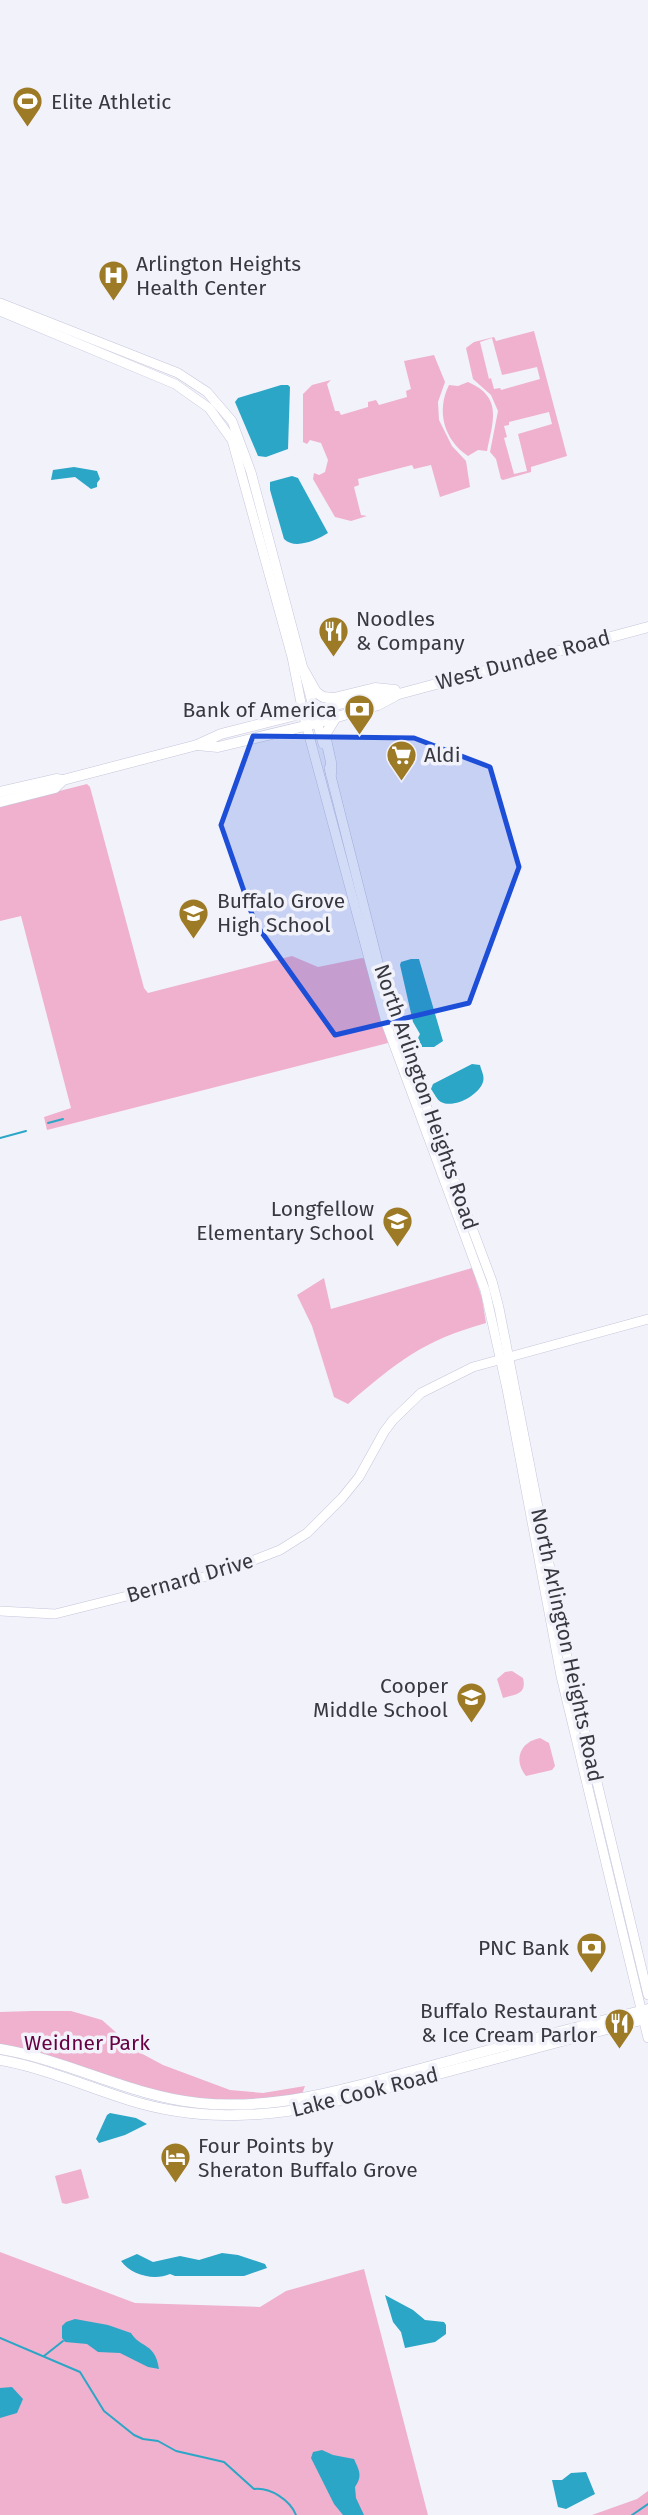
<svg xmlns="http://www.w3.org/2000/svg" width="648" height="2515" font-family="'Fira Sans',sans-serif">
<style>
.green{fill:#efb1ce;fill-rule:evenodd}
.water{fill:#2ca6c6}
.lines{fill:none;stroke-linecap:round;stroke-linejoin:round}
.stream{stroke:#2ca6c6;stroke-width:2}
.secondary-casing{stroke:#c5c6dc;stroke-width:10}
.primary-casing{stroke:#c5c6dc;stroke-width:11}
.secondary{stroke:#fff;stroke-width:9}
.primary{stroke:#fff;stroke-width:10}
.marked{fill:#1d4ed8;fill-opacity:0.2;stroke:#1d4ed8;stroke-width:5;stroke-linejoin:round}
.labels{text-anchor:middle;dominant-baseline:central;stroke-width:7;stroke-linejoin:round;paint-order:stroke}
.poi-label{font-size:21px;fill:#373840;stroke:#f2f2fb;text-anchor:start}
.street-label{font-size:21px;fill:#373840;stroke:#f2f2fb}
.park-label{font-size:21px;fill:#660043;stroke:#f2f2fb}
</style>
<rect width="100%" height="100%" fill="#f2f2fb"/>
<g class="green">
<path d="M 534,331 L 567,456 L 531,467 L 531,472 L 503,480 L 501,479 L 496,459 L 490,452 L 498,411 L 491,395 L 473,379 L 466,348 L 474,342 L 494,337 L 496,341 ZM 492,338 L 502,375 L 537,367 L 540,379 L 501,390 L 500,388 L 494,389 L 491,378 L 489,379 L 480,342 ZM 549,412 L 552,424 L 518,434 L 527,471 L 514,474 L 504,438 L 507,437 L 504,426 L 509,425 L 509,422 Z"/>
<polygon points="434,355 445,382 438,402 439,420 452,446 466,461 470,487 440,497 431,465 414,469 412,465 358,479 359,485 354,487 361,515 367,516 351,521 335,517 313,479 314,473 319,475 325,472 328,460 321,443 310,440 307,444 303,442 303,394 312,385 331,380 327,384 335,411 339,411 341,415 368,407 368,402 376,400 379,405 407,397 406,391 411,389 404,361"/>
<path d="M 468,382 C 503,397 493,421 487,451 L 478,450 L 468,456 C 444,440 436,411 449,385 L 458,386 Z"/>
<polygon points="87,784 90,787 144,988 148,993 292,956 318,967 362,958 366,959 388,1043 47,1130 44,1117 71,1108 21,916 0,921 0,806"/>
<path d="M 472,1268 L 482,1298 L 486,1323 C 422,1341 397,1362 348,1404 L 334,1397 L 312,1326 L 297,1295 L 324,1278 L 331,1309 Z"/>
<path d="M 512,1671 L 523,1678 C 527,1694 516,1694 503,1698 L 497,1679 L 505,1672 Z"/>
<path d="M 540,1738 L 549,1743 L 555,1766 L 552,1770 L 526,1776 C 513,1760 520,1742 540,1738 Z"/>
<polygon points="32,2011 71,2011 102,2020 137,2051 163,2065 230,2090 263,2093 305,2086 301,2097 218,2102 165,2095 0,2046 0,2012"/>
<polygon points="81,2169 89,2198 66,2204 62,2203 55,2176"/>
<polygon points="0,2252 135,2303 260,2307 286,2291 364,2269 428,2515 0,2515"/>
<polygon points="648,2491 648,2515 592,2515 637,2499"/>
</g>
<g class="water">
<polygon points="281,385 288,385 290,387 288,449 266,457 258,456 235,402 238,398"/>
<polygon points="74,467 97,471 100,479 97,483 97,487 91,489 75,477 51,480 53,470"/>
<path d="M 292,476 L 298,478 L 328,533 C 317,540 295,550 284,539 L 270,490 L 270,482 Z"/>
<polygon points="411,959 419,959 443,1041 434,1047 422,1047 418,1038 420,1034 413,1022 400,965 401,962"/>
<path d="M 472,1064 L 480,1065 C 481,1070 485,1076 483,1082 C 479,1095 454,1109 441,1102 C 437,1100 434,1093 431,1089 L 433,1084 Z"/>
<polygon points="110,2113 136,2118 147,2124 125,2135 99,2143 96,2139 107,2115"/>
<path d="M 222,2253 L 238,2255 L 265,2264 L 267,2268 L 244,2276 L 175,2276 L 170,2274 C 154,2281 131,2275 121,2261 L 137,2254 L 153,2262 L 180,2256 L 199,2260 Z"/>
<polygon points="385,2295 413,2310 425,2320 444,2322 446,2325 446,2334 435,2342 405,2348 401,2332 393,2322"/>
<path d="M 75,2319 L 108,2325 L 131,2333 C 141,2349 155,2342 159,2369 L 148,2367 L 120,2353 L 98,2352 L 87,2344 L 65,2342 L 62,2338 L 62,2326 L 66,2322 Z"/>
<polygon points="12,2387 23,2399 17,2413 0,2418 0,2388"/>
<path d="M 322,2450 L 333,2455 L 354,2459 C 359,2470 363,2476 355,2487 L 356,2498 L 364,2515 L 343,2515 L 334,2504 L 311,2458 L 313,2452 Z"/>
<polygon points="586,2472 595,2494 566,2509 558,2507 552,2480 562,2480 571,2473"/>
</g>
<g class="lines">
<g class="stream">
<polyline points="48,1123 63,1119"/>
<polyline points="0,1138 26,1131"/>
<path d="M 0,2338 L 80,2372 L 104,2411 L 134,2435 L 143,2439 L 158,2441 L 176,2451 L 224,2462 L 254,2489 C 270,2487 290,2500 296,2515"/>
<polyline points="44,2356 63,2341"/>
<polyline points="632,2515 648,2504"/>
</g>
<defs>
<g id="secondary">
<polyline points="0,303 178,373 207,392 232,421 251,472 323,744"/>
<polyline points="0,311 175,384 209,408 232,440 292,657 303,713 387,1026 485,1290 507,1389 561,1676 648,2038"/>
<polyline points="329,768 382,978 402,1041 492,1281 499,1308 568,1661 648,1995"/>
<polyline points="0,1611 55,1614 223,1572 280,1550 307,1533 342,1498 359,1477 384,1432 393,1420 421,1393 473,1367 648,1319"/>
</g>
<g id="primary">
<polyline points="303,669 316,692 323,697 334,698 375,688 395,690"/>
<polyline points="197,745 218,747 317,723 378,705 395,696"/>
<polyline points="331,774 331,762 325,735 336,717"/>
<polyline points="0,792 56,779 63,780 197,745 221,734 363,698 399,694 648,627"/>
<polyline points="0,802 55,788 63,780"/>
<path d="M 0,2049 C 68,2060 130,2096 199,2103 C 286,2112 370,2082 453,2060 C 518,2042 583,2026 648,2009"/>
<path d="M 0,2060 C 45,2068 85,2086 129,2100 C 192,2120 261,2119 326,2104 L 648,2018"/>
</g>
</defs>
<use href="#secondary" class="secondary-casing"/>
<use href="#primary" class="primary-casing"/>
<use href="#secondary" class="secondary"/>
<use href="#primary" class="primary"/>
</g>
<path class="marked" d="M 253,736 L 414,738 L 490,767 L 519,867 L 469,1003 L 335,1035 L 255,923 L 221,825 Z"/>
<defs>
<symbol id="stadium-pin" viewBox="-11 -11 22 30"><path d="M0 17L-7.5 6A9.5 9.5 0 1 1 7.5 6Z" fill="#9d7a25" stroke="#f2f2fb"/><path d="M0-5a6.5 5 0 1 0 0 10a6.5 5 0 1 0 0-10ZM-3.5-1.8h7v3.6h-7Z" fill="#fff"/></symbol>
<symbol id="hospital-pin" viewBox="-11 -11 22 30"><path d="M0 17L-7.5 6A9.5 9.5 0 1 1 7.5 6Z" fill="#9d7a25" stroke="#f2f2fb"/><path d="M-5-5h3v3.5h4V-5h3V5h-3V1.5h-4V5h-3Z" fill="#fff"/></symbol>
<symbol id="restaurant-pin" viewBox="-11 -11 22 30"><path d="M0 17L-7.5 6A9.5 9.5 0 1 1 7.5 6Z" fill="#9d7a25" stroke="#f2f2fb"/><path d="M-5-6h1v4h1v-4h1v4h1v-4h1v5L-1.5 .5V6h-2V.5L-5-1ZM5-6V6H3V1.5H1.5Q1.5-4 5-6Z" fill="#fff"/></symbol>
<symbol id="bank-pin" viewBox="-11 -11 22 30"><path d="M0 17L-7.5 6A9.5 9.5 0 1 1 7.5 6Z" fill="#9d7a25" stroke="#f2f2fb"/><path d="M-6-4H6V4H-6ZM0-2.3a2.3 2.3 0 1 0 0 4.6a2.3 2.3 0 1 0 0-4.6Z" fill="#fff"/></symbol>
<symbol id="supermarket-pin" viewBox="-11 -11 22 30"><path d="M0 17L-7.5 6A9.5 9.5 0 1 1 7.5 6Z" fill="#9d7a25" stroke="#f2f2fb"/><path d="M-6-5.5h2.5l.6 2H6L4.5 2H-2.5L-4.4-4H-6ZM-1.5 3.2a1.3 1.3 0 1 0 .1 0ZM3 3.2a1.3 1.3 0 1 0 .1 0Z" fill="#fff"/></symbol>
<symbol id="school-pin" viewBox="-11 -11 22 30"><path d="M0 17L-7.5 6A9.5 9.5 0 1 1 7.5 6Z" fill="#9d7a25" stroke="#f2f2fb"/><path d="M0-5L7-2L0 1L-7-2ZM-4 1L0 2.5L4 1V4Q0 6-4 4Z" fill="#fff"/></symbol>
<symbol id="hotel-pin" viewBox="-11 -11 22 30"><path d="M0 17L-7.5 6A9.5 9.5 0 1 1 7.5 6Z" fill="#9d7a25" stroke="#f2f2fb"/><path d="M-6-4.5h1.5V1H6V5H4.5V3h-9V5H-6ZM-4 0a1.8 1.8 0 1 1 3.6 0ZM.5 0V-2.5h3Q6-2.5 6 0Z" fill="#fff"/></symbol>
</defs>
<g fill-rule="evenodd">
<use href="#stadium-pin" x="10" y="84" width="35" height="47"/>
<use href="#hospital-pin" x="96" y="258" width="35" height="47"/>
<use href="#restaurant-pin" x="316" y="614" width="35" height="47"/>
<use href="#bank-pin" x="342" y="692" width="35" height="47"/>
<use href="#supermarket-pin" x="384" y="738" width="35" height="47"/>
<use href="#school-pin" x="176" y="896" width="35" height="47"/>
<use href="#school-pin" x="380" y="1204" width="35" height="47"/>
<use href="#school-pin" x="454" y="1680" width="35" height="47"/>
<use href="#bank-pin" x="574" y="1930" width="35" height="47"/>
<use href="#restaurant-pin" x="602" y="2006" width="35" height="47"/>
<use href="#hotel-pin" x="158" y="2140" width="35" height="47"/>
</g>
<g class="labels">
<g class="poi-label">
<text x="51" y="102">Elite Athletic</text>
<text x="136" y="264">Arlington Heights<tspan x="136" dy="24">Health Center</tspan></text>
<text x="356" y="619">Noodles<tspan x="356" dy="24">&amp; Company</tspan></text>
<text x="337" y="710" text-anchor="end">Bank of America</text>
<text x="424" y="755">Aldi</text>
<text x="217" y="901">Buffalo Grove<tspan x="217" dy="24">High School</tspan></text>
<text x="374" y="1209" text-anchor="end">Longfellow<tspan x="374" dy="24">Elementary School</tspan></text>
<text x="448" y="1686" text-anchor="end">Cooper<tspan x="448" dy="24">Middle School</tspan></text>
<text x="569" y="1948" text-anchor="end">PNC Bank</text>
<text x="597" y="2011" text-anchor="end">Buffalo Restaurant<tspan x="597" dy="24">&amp; Ice Cream Parlor</tspan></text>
<text x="198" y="2146">Four Points by<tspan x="198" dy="24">Sheraton Buffalo Grove</tspan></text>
</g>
<g class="street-label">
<text transform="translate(523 660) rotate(-15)">West Dundee Road</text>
<text transform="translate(426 1097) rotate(71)">North Arlington Heights Road</text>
<text transform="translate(190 1578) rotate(-16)">Bernard Drive</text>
<text transform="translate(567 1645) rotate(78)">North Arlington Heights Road</text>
<text transform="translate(365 2092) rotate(-14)">Lake Cook Road</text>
</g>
<g class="park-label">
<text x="87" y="2043">Weidner Park</text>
</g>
</g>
</svg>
